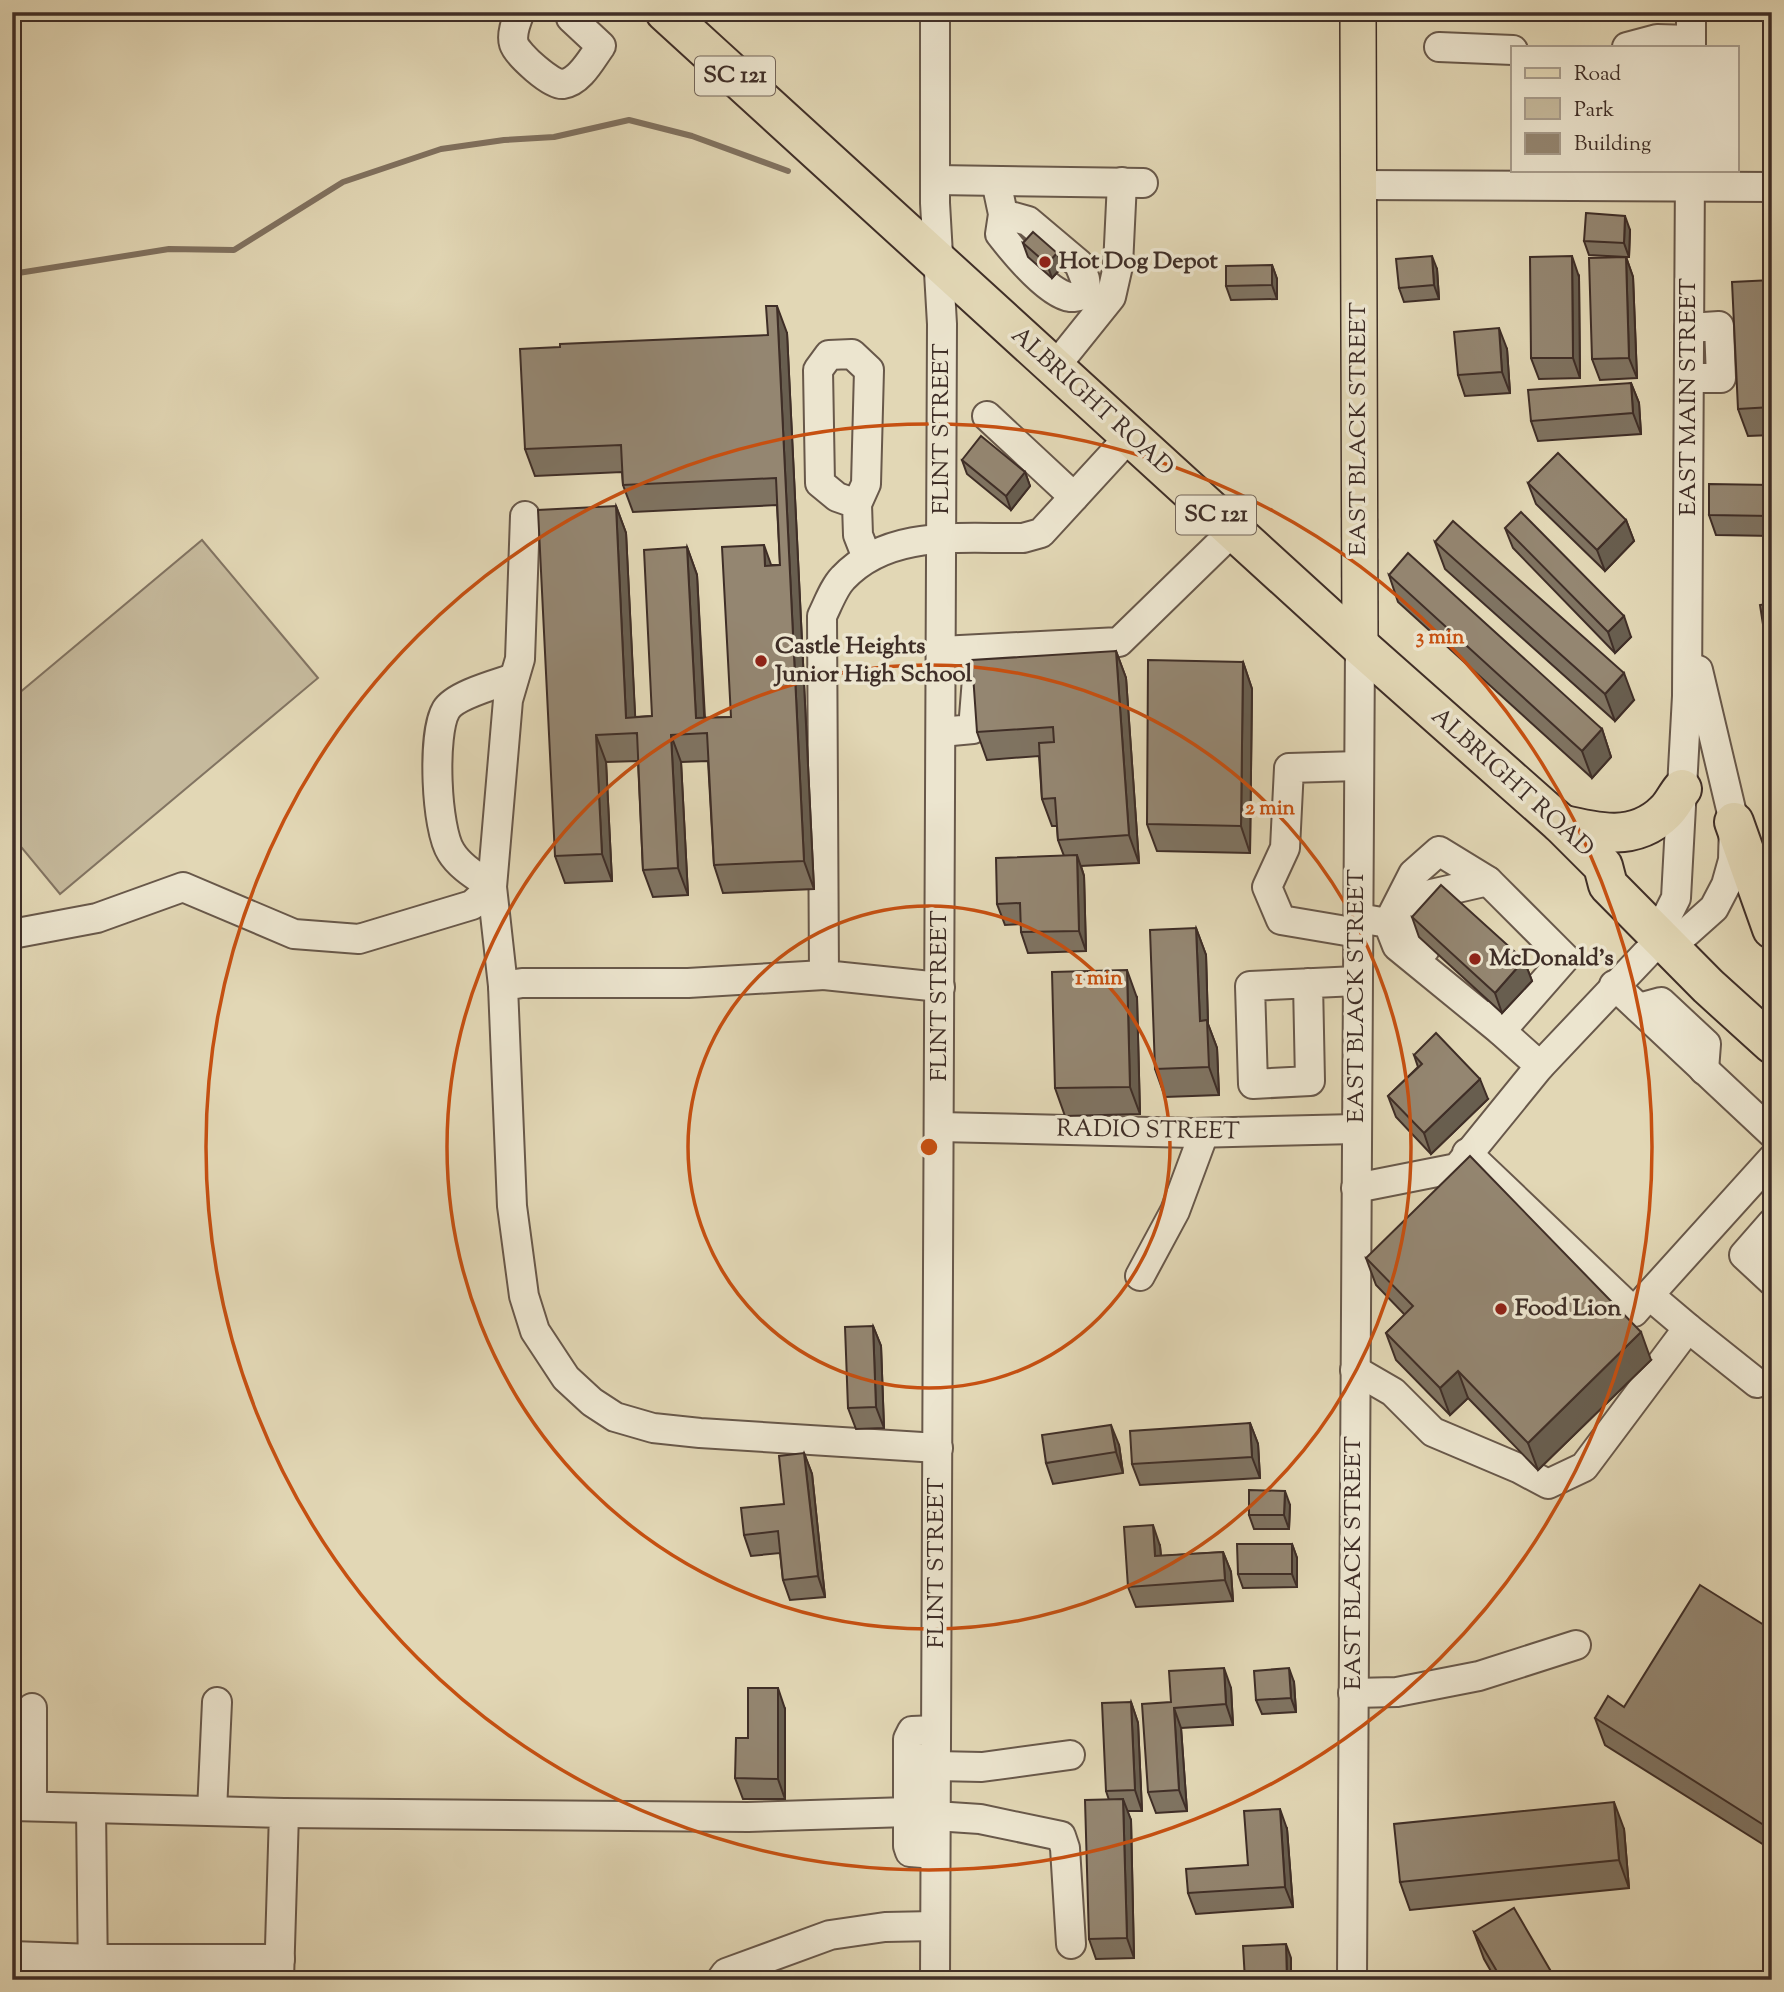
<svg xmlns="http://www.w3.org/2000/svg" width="1784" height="1992" font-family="'Sorts Mill Goudy',serif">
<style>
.park{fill:#c6ba9d;stroke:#827462;stroke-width:2}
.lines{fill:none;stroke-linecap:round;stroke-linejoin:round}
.stream{stroke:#80715f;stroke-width:6}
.minor-casing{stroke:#68584a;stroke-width:32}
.major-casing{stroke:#3f2e27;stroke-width:38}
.highway-casing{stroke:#3f2e27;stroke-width:42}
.minor{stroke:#ece5cf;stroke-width:28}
.major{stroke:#e2d7b5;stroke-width:35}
.highway{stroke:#e2d7b5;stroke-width:38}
.wall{fill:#7f7361;stroke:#3f2e27;stroke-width:2}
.shaded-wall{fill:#685e4f;stroke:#3f2e27;stroke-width:2}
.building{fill:#948671;stroke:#3f2e27;stroke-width:2}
.ring{fill:none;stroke:#c65011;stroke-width:3.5}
.poi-dot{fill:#8f2418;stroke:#ece5cf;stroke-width:2.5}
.labels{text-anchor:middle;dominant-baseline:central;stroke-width:7;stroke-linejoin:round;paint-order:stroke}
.shield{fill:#ece5cf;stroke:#736559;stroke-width:2}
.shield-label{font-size:23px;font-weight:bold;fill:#3f2e27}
.poi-label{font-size:24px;font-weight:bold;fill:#3f2e27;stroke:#ece5cf;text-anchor:start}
.street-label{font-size:24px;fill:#3f2e27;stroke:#ece5cf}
.centre{fill:#c65011;stroke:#ece5cf;stroke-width:3.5}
.ring-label{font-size:21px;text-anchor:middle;font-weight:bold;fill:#c65011;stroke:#ece5cf;stroke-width:7;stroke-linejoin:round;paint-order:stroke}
</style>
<rect width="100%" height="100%" fill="#e2d7b5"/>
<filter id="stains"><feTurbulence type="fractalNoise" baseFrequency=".00286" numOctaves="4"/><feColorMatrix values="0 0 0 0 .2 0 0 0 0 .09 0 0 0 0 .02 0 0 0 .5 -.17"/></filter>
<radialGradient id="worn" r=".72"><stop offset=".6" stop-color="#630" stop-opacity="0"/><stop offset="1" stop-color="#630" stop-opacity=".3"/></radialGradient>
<polygon class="park" points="202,540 318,678 60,894 12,836 12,699"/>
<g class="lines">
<polyline class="stream" points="12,274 169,249 234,250 343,182 441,149 504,140 554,137 629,120 692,136 788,171"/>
<defs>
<g id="minor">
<path d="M 520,12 C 516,22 511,34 514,44 C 517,54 552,86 563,84 C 580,82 592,58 601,46 L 571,18"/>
<polyline points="1439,47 1513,50"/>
<polyline points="1627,47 1657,39 1691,40"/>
<polyline points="1691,47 1691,12"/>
<polyline points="936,180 1143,183"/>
<path d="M 996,181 L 1003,214 L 1000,234 C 1014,252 1048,294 1070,297 C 1075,298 1082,295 1087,294 L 1085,279 L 1079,264 L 1028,221 L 1003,214"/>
<polyline points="1358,185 1772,187"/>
<polyline points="1054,368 1111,297 1118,266 1122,182"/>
<polyline points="1689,378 1721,378 1719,326 1689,328"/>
<polyline points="987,416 1074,497"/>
<polyline points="857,504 837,497 820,483 818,370 829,355 852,354 869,370 866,484 857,504 858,535 867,558"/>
<polyline points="941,651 1119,642 1233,531"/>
<polyline points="941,732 973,729 978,666"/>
<polyline points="1358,918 1388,923 1397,946 1501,1031 1540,1066 1647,953 1664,940 1686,933 1714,908 1726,885 1733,860 1734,822 1698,670"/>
<polyline points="1388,923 1413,874 1439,851 1488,881 1565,958 1501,1031 1489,1016"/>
<polyline points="1358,933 1281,920 1267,887 1285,848 1289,768 1359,766"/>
<path d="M 12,934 L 97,918 L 183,887 L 294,934 L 359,939 L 472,905 L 492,887 C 478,877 460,867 451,852 C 436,829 432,734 446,710 C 455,695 497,684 514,678"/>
<polyline points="1664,940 1668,914 1676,898 1687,696 1690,170"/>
<polyline points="1425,949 1405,929 1414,898 1488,881"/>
<polyline points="824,975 688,983 522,983 503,986 512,1206 524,1296 535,1331 566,1378 592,1402 615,1417 653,1428 700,1433 938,1448"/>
<polyline points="1308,983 1310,1081 1253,1084 1250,986 1357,981"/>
<polyline points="1614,985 1772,1133"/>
<polyline points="503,986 492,887 508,700 520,659 525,516"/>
<path d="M 940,987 L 824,975 L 822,616 C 828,604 834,587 843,578 C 889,529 962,539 1023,538 L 1041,533 L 1130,436"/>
<polyline points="1639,1008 1661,1002 1706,1044 1704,1070"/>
<polyline points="939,1127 1193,1133 1356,1129"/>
<polyline points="1467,1153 1634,1312 1649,1295"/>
<polyline points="1356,1188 1457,1168 1540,1066"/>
<polyline points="1772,1223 1744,1255 1772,1281"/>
<polyline points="1140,1276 1175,1211 1204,1133"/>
<polyline points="1688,1328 1757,1383"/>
<polyline points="1355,1370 1393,1392 1433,1432 1518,1468 1548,1484 1584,1467 1688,1328 1649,1295 1772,1159"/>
<polyline points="1353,1693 1397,1692 1479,1676 1576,1645"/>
<polyline points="936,1766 982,1767 1070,1755"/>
<polyline points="12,1806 284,1813 279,1980"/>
<polyline points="32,1806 32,1708"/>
<polyline points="91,1808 93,1980"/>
<polyline points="212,1811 217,1702"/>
<polyline points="284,1813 748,1817 908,1812"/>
<polyline points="935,1816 980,1819 1061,1836 1065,1848 1071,1944"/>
<polyline points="935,1854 910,1852 908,1846 908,1739 912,1731 936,1730"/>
<polyline points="12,1956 93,1959 280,1959"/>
<polyline points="721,1980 726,1973 830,1935 885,1927 935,1926"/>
<polyline points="935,1980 942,324 935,203 935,12"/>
<polyline points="1352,1980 1360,646"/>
</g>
<polyline id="major" points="1358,12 1360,646"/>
<g id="highway">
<polyline points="665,12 1360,646 1561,824 1603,866 1608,885 1708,986 1772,1044"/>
<polyline points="1734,822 1772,929"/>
<path d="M 1561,824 C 1597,833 1635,842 1665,812 C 1672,806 1676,796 1682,789"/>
</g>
</defs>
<use href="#minor" class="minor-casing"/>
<use href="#major" class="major-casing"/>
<use href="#highway" class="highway-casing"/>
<use href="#minor" class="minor"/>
<use href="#major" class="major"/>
<use href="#highway" class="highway"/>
</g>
<g class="wall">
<polygon points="1630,230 1629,257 1626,257 1633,277 1637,378 1600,380 1592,359 1625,257 1589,255 1584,241"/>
<polygon points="1023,243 1062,267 1052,278 1028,257"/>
<polygon points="1272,265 1277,279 1277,299 1231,300 1226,286"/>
<polygon points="1437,269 1439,299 1404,302 1399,288"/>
<polygon points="1579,277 1580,378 1539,379 1531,358"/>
<polygon points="1772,280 1772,435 1748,436 1738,409"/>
<polygon points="787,333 814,889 723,893 714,865 708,761 681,762 688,895 653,897 643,870 638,761 606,762 612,881 565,883 555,856 616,506 626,533 635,717 652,716 687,547 697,575 705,718 731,717 771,565 780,565 777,505 633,512 623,485 622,472 535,476 525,449 768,335"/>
<polygon points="1507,349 1510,393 1465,396 1458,375"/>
<polygon points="1631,383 1639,403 1641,434 1538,441 1531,421"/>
<polygon points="962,460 1025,472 1030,486 1011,510 967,474"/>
<polygon points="1528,483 1626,520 1634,541 1605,571 1536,504"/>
<polygon points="1772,485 1772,536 1716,535 1709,515"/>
<polygon points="1505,528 1631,637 1615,653 1513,548"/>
<polygon points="1435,542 1634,700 1615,721 1445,569"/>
<polygon points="1389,575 1602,729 1611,757 1592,778 1398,602"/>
<polygon points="1772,603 1772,657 1765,637"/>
<polygon points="1116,651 1126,678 1139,863 1081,866 1084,876 1086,951 1028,953 1021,932 1021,924 1005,925 997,904 1064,856 1058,840 1057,826 1052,826 1042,799 1039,756 987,760 977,732"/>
<polygon points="1243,662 1252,689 1250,853 1157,851 1147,824"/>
<polygon points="1412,917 1524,960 1532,981 1502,1013 1419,937"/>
<polygon points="1196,928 1206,955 1208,1024 1217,1048 1219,1095 1165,1097 1155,1069"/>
<polygon points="1137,998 1140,1114 1065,1116 1055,1088"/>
<polygon points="1414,1055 1488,1099 1431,1154 1396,1117 1388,1096 1418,1067"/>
<polygon points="1366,1258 1651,1360 1538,1470 1468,1398 1450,1415 1396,1360 1386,1333 1405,1315 1376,1285"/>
<polygon points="873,1326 881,1346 884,1428 856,1429 848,1408"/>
<polygon points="1250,1423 1258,1444 1260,1478 1140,1485 1132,1464"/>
<polygon points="1119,1445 1123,1473 1053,1484 1046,1463"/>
<polygon points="804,1453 812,1474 825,1597 790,1600 783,1580 780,1553 751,1556 744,1535 784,1504"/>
<polygon points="1290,1505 1289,1529 1254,1529 1249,1515"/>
<polygon points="1292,1544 1297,1558 1297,1587 1243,1588 1238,1574"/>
<polygon points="1160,1546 1161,1556 1223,1552 1231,1572 1233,1601 1136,1607 1128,1587"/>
<polygon points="1772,1630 1772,1850 1605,1745 1595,1718 1624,1707"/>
<polygon points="1294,1682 1296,1712 1262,1714 1256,1700"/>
<polygon points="1231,1688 1233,1725 1181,1728 1187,1811 1156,1813 1148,1792 1171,1702"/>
<polygon points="1131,1702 1138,1723 1142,1811 1127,1811 1131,1820 1134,1958 1096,1959 1089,1939 1109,1800 1106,1791"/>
<polygon points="785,1709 785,1799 743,1799 735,1778 748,1738"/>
<polygon points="1287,1829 1293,1907 1196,1914 1188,1893 1248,1865"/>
<polygon points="1624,1829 1629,1888 1410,1910 1400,1882"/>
<polygon points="1474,1932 1556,1980 1496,1980 1484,1959"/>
</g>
<g class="shaded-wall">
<polygon points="1625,216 1630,230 1629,257 1624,243"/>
<polygon points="1057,253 1062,267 1052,278 1047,264"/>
<polygon points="1432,256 1437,269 1439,299 1434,285"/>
<polygon points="1572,256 1579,277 1580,378 1573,358"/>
<polygon points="1626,257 1633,277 1637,378 1629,358"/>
<polygon points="1272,265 1277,279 1277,299 1272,285"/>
<polygon points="777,306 787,333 814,889 804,861"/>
<polygon points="1499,328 1507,349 1510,393 1502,372"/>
<polygon points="1631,383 1639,403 1641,434 1633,413"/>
<polygon points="1025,472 1030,486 1011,510 1006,496"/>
<polygon points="616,506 626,533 636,733 626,718"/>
<polygon points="1626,520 1634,541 1605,571 1597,550"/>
<polygon points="764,545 774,573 765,566"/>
<polygon points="687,547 697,575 705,733 696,718"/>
<polygon points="1624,616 1631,637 1615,653 1608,632"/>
<polygon points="1116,651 1126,678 1139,863 1129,835"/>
<polygon points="1243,662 1252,689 1250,853 1241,826"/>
<polygon points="1624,673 1634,700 1615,721 1605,694"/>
<polygon points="1602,729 1611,757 1592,778 1582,751"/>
<polygon points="596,735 606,762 612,881 602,854"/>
<polygon points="671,735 681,762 688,895 678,868"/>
<polygon points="1077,855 1084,876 1086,951 1079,931"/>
<polygon points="1196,928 1206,955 1208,1024 1217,1048 1219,1095 1209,1067 1200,1021"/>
<polygon points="1524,960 1532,981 1502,1013 1495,993"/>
<polygon points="1127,970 1137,998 1140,1114 1130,1087"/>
<polygon points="1480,1079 1488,1099 1431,1154 1424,1133"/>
<polygon points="873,1326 881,1346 884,1428 876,1407"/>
<polygon points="1641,1332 1651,1360 1538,1470 1528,1443"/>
<polygon points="1458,1371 1468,1398 1450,1415 1440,1388"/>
<polygon points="1250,1423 1258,1444 1260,1478 1252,1457"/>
<polygon points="1111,1425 1119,1445 1123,1473 1116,1452"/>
<polygon points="804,1453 812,1474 825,1597 818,1576"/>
<polygon points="1285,1491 1290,1505 1289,1529 1284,1515"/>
<polygon points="1153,1525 1160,1546 1163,1577 1155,1556"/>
<polygon points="1292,1544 1297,1558 1297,1587 1292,1574"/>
<polygon points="1223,1552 1231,1572 1233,1601 1225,1580"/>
<polygon points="1224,1668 1231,1688 1233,1725 1226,1704"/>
<polygon points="1289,1668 1294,1682 1296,1712 1291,1698"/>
<polygon points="778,1688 785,1709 785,1799 778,1779"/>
<polygon points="1131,1702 1138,1723 1142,1811 1135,1790"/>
<polygon points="1174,1708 1181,1728 1187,1811 1179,1790"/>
<polygon points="1123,1799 1131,1820 1134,1958 1127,1938"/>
<polygon points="1614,1802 1624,1829 1629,1888 1619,1860"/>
<polygon points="1280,1809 1287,1829 1293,1907 1285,1887"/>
<polygon points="1286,1944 1291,1958 1291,1980 1287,1980"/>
</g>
<g class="building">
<polygon points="1586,213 1625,216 1624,243 1584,241"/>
<polygon points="1033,232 1057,253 1047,264 1023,243"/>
<polygon points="1432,256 1434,285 1399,288 1396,259"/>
<polygon points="1572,256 1573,358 1531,358 1530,257"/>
<polygon points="1626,257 1629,358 1592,359 1589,258"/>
<polygon points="1272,265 1272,285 1226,286 1226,266"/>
<polygon points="1772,280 1772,407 1738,409 1732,282"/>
<polygon points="766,306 777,306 804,861 714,865 707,733 671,735 678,868 643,870 637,733 596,735 602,854 555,856 538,510 616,506 626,718 652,716 644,550 687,547 696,718 731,717 722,547 764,545 765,566 780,565 776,478 623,485 621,445 525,449 520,349 560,347 560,344 768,335"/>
<polygon points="1499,328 1502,372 1458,375 1454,332"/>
<polygon points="1631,383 1633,413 1531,421 1528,390"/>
<polygon points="981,436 1025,472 1006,496 962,460"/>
<polygon points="1558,453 1626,520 1597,550 1528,483"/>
<polygon points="1709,484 1772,485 1771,516 1709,515"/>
<polygon points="1521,512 1624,616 1608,632 1505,528"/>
<polygon points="1453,521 1624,673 1605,694 1435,542"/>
<polygon points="1408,553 1602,729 1582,751 1389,575"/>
<polygon points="1772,603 1772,636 1765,637 1760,605"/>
<polygon points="1116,651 1129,835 1058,840 1055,798 1042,799 1039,743 1054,742 1053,727 977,732 972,660"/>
<polygon points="1148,660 1243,662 1241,826 1147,824"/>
<polygon points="1077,855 1079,931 1021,932 1020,903 997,904 996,858"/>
<polygon points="1441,885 1524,960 1495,993 1412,917"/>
<polygon points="1196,928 1200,1021 1207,1020 1209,1067 1155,1069 1150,930"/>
<polygon points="1127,970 1130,1087 1055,1088 1052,972"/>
<polygon points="1436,1033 1480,1079 1424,1133 1388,1096 1422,1064 1414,1055"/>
<polygon points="1470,1156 1641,1332 1528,1443 1458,1371 1440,1388 1386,1333 1413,1306 1366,1258"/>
<polygon points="873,1326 876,1407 848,1408 845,1327"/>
<polygon points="1250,1423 1252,1457 1132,1464 1130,1431"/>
<polygon points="1111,1425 1116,1452 1046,1463 1042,1435"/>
<polygon points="804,1453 818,1576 783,1580 778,1531 744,1535 741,1508 784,1504 779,1456"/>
<polygon points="1249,1490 1285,1491 1284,1515 1249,1515"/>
<polygon points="1153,1525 1155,1556 1223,1552 1225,1580 1128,1587 1124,1527"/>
<polygon points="1237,1544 1292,1544 1292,1574 1238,1574"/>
<polygon points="1700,1585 1772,1630 1772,1826 1770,1829 1595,1718 1608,1696 1624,1707"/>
<polygon points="1224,1668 1226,1704 1174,1708 1179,1790 1148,1792 1142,1704 1171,1702 1169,1671"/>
<polygon points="1289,1668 1291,1698 1256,1700 1254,1671"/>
<polygon points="748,1688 778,1688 778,1779 735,1778 736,1738 748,1738"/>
<polygon points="1131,1702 1135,1790 1106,1791 1102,1703"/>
<polygon points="1123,1799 1127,1938 1089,1939 1085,1800"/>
<polygon points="1614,1802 1619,1860 1400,1882 1394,1824"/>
<polygon points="1280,1809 1285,1887 1188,1893 1186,1869 1248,1865 1244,1811"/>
<polygon points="1514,1908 1556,1980 1502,1980 1474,1932"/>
<polygon points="1286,1944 1287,1980 1245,1980 1243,1946"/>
</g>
<g class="ring">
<circle cx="929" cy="1147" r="241"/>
<circle cx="929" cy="1147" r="482"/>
<circle cx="929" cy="1147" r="723"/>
</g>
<g class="poi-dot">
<circle cx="1045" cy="262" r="7"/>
<circle cx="761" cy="661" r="7"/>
<circle cx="1475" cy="959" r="7"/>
<circle cx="1501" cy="1309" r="7"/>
</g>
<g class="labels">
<g class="shield">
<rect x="695" y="56.5" width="80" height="39" rx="5"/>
<rect x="1176" y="495.5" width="80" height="39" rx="5"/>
</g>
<g class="shield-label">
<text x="735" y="76">SC 121</text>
<text x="1216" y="515">SC 121</text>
</g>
<g class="poi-label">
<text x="1059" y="262">Hot Dog Depot</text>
<text x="775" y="647">Castle Heights<tspan x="775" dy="28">Junior High School</tspan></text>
<text x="1489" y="959">McDonald's</text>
<text x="1515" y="1309">Food Lion</text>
</g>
<g class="street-label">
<text transform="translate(1689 397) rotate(-90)">EAST MAIN STREET</text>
<text transform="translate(1092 402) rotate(42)">ALBRIGHT ROAD</text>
<text transform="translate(942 429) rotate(-90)">FLINT STREET</text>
<text transform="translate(1359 429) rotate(-90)">EAST BLACK STREET</text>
<text transform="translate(1512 783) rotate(42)">ALBRIGHT ROAD</text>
<text transform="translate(940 996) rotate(-90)">FLINT STREET</text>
<text transform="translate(1357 996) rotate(-90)">EAST BLACK STREET</text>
<text transform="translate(1148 1131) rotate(1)">RADIO STREET</text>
<text transform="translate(937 1563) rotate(-90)">FLINT STREET</text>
<text transform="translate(1354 1563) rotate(-90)">EAST BLACK STREET</text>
</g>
</g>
<circle cx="929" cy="1147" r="10" class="centre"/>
<g class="ring-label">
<text x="1440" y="643">3 min</text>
<text x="1270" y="814">2 min</text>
<text x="1099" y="984">1 min</text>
</g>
<rect width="1784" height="1992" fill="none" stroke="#e2d7b5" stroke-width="42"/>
<rect x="14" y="14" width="1756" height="1964" fill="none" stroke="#3f2e27" stroke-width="3.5"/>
<rect x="21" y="21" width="1742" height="1950" fill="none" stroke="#3f2e27" stroke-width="2"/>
<rect x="1511" y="46" width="228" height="126" fill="#ece5cf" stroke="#a79c8c" stroke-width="2"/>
<rect x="1525" y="68" width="35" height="10" fill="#e2d7b5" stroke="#a79c8c" stroke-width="2"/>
<text x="1574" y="80" font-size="21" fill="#3f2e27">Road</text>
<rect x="1525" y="98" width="35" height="21" fill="#c6ba9d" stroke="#a79c8c" stroke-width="2"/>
<text x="1574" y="116" font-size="21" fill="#3f2e27">Park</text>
<rect x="1525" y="133" width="35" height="21" fill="#948671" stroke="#a79c8c" stroke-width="2"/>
<text x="1574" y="150" font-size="21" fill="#3f2e27">Building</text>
<rect width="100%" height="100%" filter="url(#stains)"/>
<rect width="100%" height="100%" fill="url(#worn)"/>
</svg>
